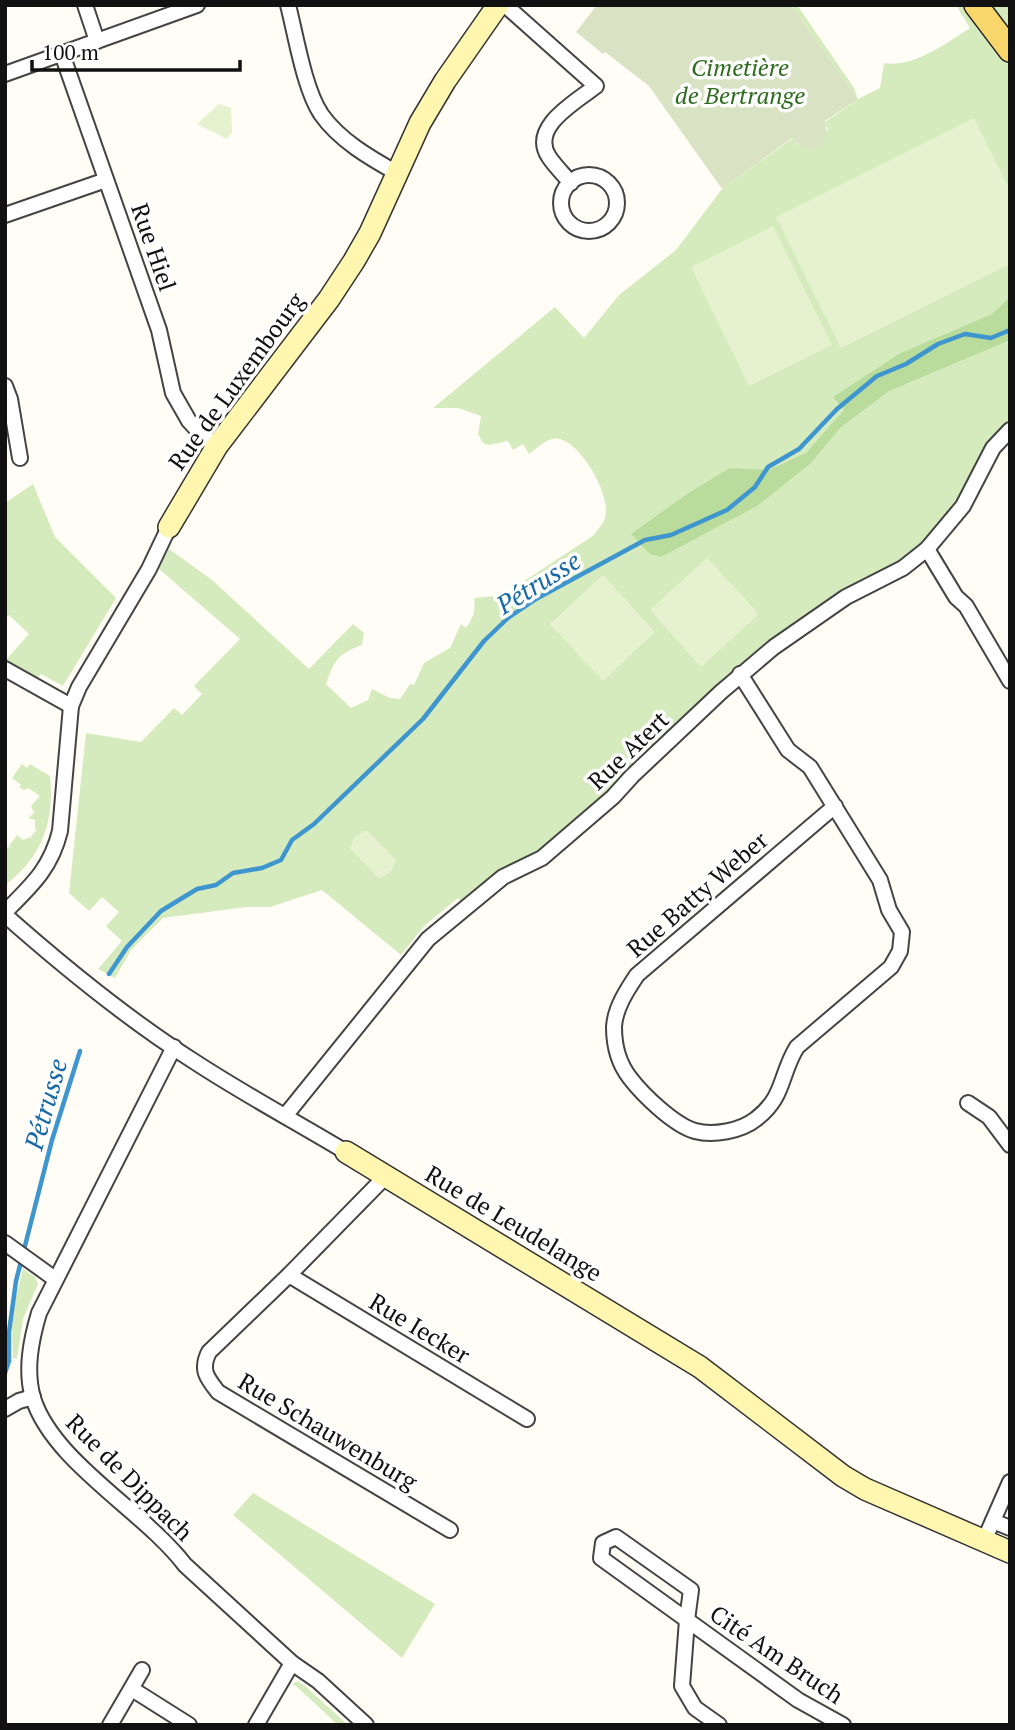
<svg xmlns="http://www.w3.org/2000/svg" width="1015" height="1730" font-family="'PT Serif',serif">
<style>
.green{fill:#d5ebbd}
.forest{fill:#b9dc9c}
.cemetery{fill:#d9e3c4}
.pitch{fill:#e6f2cf}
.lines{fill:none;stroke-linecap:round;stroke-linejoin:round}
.stream{stroke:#3f96cf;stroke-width:4.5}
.street-casing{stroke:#444;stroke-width:18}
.secondary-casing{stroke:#333;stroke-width:24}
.primary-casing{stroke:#222;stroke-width:26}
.street{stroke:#fff;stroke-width:14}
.secondary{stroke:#fff6b0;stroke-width:21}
.primary{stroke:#f9d66b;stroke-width:23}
.labels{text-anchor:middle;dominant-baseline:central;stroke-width:7;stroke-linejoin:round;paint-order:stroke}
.park-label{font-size:24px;font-style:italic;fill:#2f6b1f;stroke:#fff}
.street-label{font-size:24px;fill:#111;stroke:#fff}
.water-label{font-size:26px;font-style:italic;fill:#1768a6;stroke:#fff}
</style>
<rect width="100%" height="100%" fill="#fffdf5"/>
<g class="green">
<path d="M 791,5 L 797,5 L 854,88 L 858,99 L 880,88 L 884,63 C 913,68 945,44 970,28 L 956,5 L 1010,5 L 1010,430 L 927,549 L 788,637 L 613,797 L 466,907 L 458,898 L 425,925 L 401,955 L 322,890 L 270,907 L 246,907 L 163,918 L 131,950 L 115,978 L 98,969 L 122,941 L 106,926 L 119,912 L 102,897 L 89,911 L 69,893 L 86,733 L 141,742 L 174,708 L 182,715 L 202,694 L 194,686 L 240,639 L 159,569 L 169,549 L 212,580 L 309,669 L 353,624 L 364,633 L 362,645 C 336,655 335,660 326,684 L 351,708 L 368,700 L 372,689 L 390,698 L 400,699 L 410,684 L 414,685 L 424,663 L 450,648 L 461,624 L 466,628 C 473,618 476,611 474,598 L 503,595 L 594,535 C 599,528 606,521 606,511 C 608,491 576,433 552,439 C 544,441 536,449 529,454 L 523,444 L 513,450 L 508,441 L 489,445 L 483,443 L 478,434 L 481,416 L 458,408 L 433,408 L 555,307 L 584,338 L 619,295 L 676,250 L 722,189 L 793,138 L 798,145 L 828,130 L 825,122 L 858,99 Z"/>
<polygon points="33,484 55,537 116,598 63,686 41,674 36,680 5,661 29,634 9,615 5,618 5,503"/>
<path d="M 22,764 L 27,768 L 30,764 L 50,776 C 55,820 42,858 5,885 L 5,851 L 8,847 L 11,848 L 9,846 L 17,835 L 23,840 L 30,837 L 32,838 L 31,836 L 37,830 L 35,829 L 35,820 L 28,818 L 34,813 L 31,806 L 40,796 L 28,788 L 24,790 L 19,787 L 21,785 L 12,778 Z"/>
<polygon points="23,1269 35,1277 38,1284 23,1319 17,1359 13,1358 12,1326 16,1296"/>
<polygon points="253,1493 435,1604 402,1658 233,1515"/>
<polygon points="295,1682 299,1682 305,1686 348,1725 338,1725 295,1685 292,1685"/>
</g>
<polygon class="forest" points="1010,297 1010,340 889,391 840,428 811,463 757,506 661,557 650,554 631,534 687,494 730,468 769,470 806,453 844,410 833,397 899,354 992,314"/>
<path class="cemetery" d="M 597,5 L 791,5 L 858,99 L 825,121 C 832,148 809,158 792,138 L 722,189 L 649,86 L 605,52 L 603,54 L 576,32 Z"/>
<g class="pitch">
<polygon points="219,104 231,108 232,132 227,139 197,124"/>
<polygon points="974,118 1010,190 1010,264 841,348 776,217"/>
<polygon points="773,226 832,345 749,386 691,267"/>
<polygon points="707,558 759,614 701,667 650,610"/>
<polygon points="603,575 655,632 603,681 550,624"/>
<polygon points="364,831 368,831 396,860 392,870 382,878 377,877 350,848 354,838"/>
</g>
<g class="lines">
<g class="stream">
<polyline points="109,974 127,947 161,911 197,889 216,885 233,873 262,868 281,860 292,840 314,824 423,719 484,641 508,618 536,599 645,540 671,535 727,510 755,487 768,467 799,449 837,409 877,376 906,364 938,344 965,334 991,338 1010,330"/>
<polyline points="5,1373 9,1361 9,1332 16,1281 52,1140 80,1051"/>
</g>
<defs>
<g id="street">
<polyline points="85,5 97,41"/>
<path d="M 288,5 C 296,36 304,88 321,114 C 339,140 370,158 397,173"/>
<path d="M 505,5 L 596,86 C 576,102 529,127 549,157 C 555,166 564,175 571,183"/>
<polyline points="62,54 159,330 173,393 189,421 201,434 217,446"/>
<polyline points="5,74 197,5"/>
<circle cx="589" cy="203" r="28"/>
<polyline points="5,215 106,180"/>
<polyline points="5,386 10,399 20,458"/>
<polyline points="927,549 956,597 966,606 1010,681"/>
<polyline points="5,669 71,706"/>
<path d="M 740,674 L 788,750 L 810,767 L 880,880 L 889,910 L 902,932 L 900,951 L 891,967 L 797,1047 C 780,1074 785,1097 756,1119 C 741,1131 713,1136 695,1131 C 674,1125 643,1095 630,1078 C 619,1064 614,1045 614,1027 C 615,1008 627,990 637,975 L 835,806"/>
<path d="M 5,912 C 32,885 51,868 60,831 L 71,706 L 79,687 L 149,569 L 169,527"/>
<path d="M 5,915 C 65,968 127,1019 195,1062 C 244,1094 296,1122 346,1152"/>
<path d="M 174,1047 L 39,1313 C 31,1340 25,1370 33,1398 C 53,1462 144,1511 185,1565 L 292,1663 L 318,1681 L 366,1725"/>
<polyline points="968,1103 989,1117 1010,1145"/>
<polyline points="285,1116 428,939 503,877 542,858 613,797 632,776 721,692 774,647 846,597 903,568 927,549 963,506 993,448 1010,430"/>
<path d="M 386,1176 L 289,1275 L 209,1352 C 200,1370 207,1378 218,1392 L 450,1530"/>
<polyline points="5,1243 55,1279"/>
<polyline points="289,1275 527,1419"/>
<polyline points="5,1409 19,1401 33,1397"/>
<polyline points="993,1521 1010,1528"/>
<polygon points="616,1537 691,1590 687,1620 601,1558 603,1543"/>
<polyline points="984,1541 1010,1482"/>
<polyline points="132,1689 189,1725"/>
<polyline points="110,1725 142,1670"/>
<polyline points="256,1725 292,1663"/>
<polyline points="719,1725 695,1708 682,1686 687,1620 798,1700 843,1725"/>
</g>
<g id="secondary">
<polyline points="169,527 217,446 329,299 354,261 370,233 420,123 445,81 498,5"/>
<polyline points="346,1152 700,1367 843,1476 865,1489 1010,1552"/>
</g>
<polyline id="primary" points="976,5 1010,50"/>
</defs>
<use href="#street" class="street-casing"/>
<use href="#secondary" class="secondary-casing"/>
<use href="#primary" class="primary-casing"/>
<use href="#street" class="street"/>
<use href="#secondary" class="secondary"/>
<use href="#primary" class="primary"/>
</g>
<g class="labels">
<g class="park-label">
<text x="740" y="67">Cimetière<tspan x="740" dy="28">de Bertrange</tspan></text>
</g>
<g class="street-label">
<text transform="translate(154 247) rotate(71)">Rue Hiel</text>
<text transform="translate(236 381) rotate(-54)">Rue de Luxembourg</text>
<text transform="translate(628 750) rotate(-44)">Rue Atert</text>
<text transform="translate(697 894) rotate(-41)">Rue Batty Weber</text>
<text transform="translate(514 1223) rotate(31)">Rue de Leudelange</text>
<text transform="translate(420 1328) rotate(31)">Rue Iecker</text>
<text transform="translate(328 1431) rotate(31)">Rue Schauwenburg</text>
<text transform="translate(130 1477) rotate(45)">Rue de Dippach</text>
<text transform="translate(777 1654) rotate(34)">Cité Am Bruch</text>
</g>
<g class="water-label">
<text transform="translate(538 582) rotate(-32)">Pétrusse</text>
<text transform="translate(45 1104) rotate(-74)">Pétrusse</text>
</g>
</g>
<rect width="1015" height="1730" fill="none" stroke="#111111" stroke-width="14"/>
<path d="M32 60v10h208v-10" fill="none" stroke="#111111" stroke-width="3.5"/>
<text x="42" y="60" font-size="21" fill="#111111" stroke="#ffffff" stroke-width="5" paint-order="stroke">100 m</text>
</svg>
